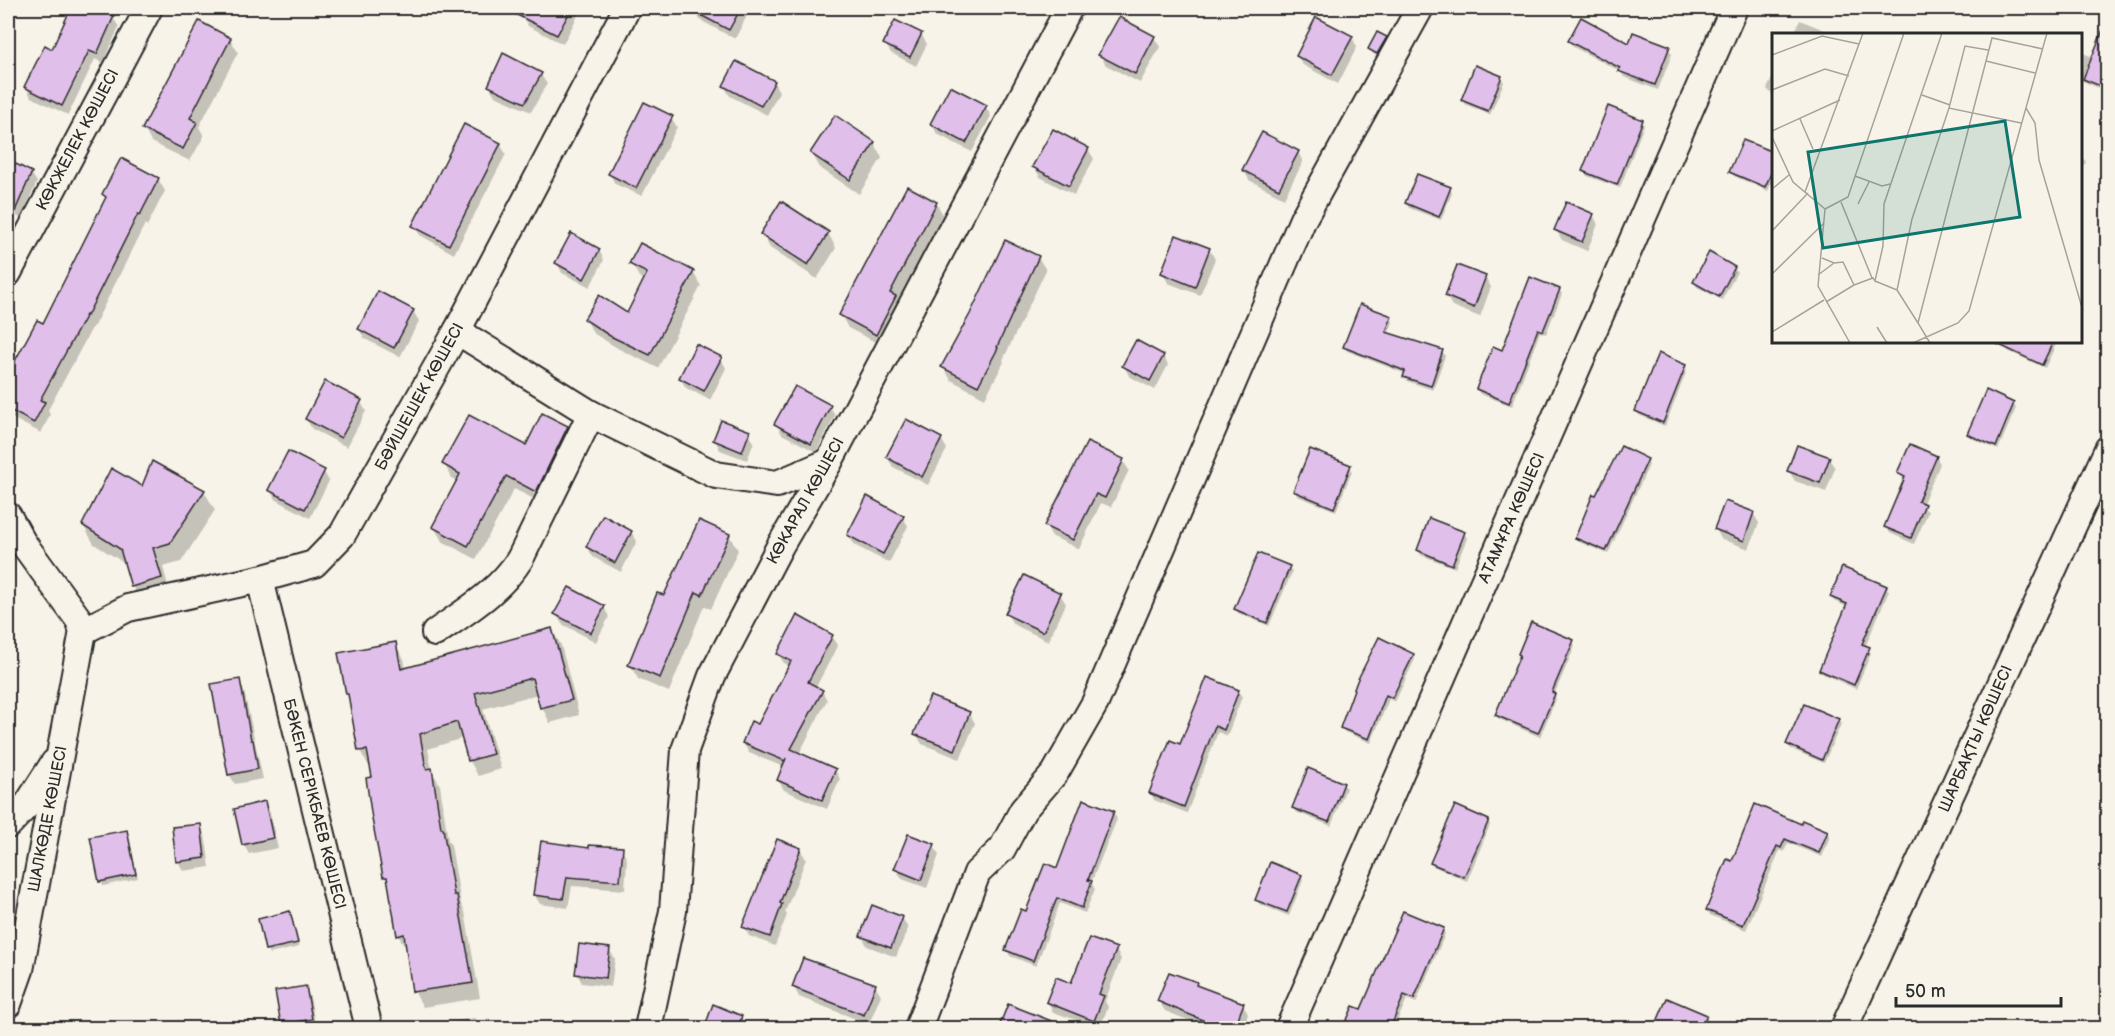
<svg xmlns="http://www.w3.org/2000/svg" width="2115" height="1036" font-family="'Balsamiq Sans',sans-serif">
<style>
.shadow{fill:#0003}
.building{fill:#e1bfeb;stroke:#2b2b2b;stroke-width:1.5}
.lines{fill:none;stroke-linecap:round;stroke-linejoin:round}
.minor-casing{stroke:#2b2b2b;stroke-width:30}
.minor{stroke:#f7f3e8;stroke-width:26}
.labels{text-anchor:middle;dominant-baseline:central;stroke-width:4.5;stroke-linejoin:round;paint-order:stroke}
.street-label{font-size:16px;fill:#2b2b2b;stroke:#f7f3e8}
.inset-road{fill:none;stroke:#a5a39c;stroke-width:1.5}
.view{fill:#0f766e;fill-opacity:0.15;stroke:#0f766e;stroke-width:3}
.inset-edge{fill:none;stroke:#2b2b2b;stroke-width:3}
</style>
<rect width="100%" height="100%" fill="#f7f3e8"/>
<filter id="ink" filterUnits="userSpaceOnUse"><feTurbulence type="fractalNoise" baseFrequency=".0167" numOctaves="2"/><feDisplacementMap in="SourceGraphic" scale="12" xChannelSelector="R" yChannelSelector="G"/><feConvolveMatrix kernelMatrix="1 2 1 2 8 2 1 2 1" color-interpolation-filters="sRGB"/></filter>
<g filter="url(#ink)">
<g class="shadow">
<polygon points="73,8 90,8 113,18 119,27 103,63 95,59 68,115 31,97 26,87 53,51"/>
<polygon points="527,8 582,8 563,44 528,26 522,16"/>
<polygon points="696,8 751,8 735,39 700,20 695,11"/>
<polygon points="1005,8 1022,8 1018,14"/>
<polygon points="1670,8 1694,8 1689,17"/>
<polygon points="1800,20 1834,34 1794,34"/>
<polygon points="2108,24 2108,92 2080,80 2080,52 2093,57"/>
<polygon points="921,34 927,44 916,66 891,53 885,44"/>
<polygon points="1154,37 1160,47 1140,83 1106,65 1100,55"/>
<polygon points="1352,37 1357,47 1338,84 1303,65 1297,56"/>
<polygon points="1386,38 1388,42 1380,57 1373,54 1370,49"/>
<polygon points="230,39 238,52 199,127 204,136 190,161 151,142 144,129"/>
<polygon points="1570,41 1668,48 1672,54 1658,90 1624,77 1620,71 1573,47"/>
<polygon points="504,56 541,75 547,84 531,112 495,96 489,86"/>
<polygon points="1773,76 1773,95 1767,89"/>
<polygon points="1501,78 1504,82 1490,115 1465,104 1462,100"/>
<polygon points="774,82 779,92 767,115 730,96 724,86"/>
<polygon points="985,106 991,116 972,152 937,134 932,124"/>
<polygon points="671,118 677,127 642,196 615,184 610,174"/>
<polygon points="1642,121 1644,125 1620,188 1587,176 1584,171"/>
<polygon points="874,143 882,158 859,194 820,168 812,153"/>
<polygon points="500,144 506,154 454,254 420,235 414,226"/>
<polygon points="1088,149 1094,159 1074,195 1040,177 1034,167"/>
<polygon points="1298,152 1303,162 1284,198 1249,180 1244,170"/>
<polygon points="1773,154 1773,178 1768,191 1734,176 1731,172"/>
<polygon points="2080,155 2086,162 2080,172"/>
<polygon points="8,162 31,173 37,182 21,218 8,212"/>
<polygon points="158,179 165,191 147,226 145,224 94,326 93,326 48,410 50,415 41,433 8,416 8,377 37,322 44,325 106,199 103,194"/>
<polygon points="907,188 936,203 944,216 898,303 902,310 883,346 848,328 841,315"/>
<polygon points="1450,188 1452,193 1441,220 1409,208 1406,203"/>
<polygon points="1593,215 1598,224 1587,251 1562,240 1556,230"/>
<polygon points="828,233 836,248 817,279 770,248 762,234"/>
<polygon points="1209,249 1215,259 1200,295 1168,283 1163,273"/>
<polygon points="599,250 604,260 590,287 562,273 557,263"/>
<polygon points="1038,257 1046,270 1003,360 1004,362 985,398 951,380 943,367"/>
<polygon points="631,263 693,272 701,286 658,368 619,349 593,333 586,319 627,315 645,281 639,277"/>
<polygon points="1734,268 1737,272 1722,300 1697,287 1694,282"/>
<polygon points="1485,277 1491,287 1480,317 1452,306 1446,296"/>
<polygon points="1559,290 1562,294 1546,334 1540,332 1512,406 1480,394 1477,389 1503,351"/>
<polygon points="379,293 413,311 419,321 400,357 365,339 359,329"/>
<polygon points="1391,317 1393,322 1388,335 1442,352 1445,356 1433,390 1407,381 1405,377 1406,374 1347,351 1345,347"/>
<polygon points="2008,342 2057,342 2045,368 2008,351 2006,347"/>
<polygon points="1163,356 1168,365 1155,390 1129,376 1124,366"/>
<polygon points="721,359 726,368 710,400 686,388 680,378"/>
<polygon points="1685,366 1687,370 1665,426 1639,415 1636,411"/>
<polygon points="360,401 366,411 347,447 312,429 306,419"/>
<polygon points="2013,404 2016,408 1998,450 1971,438 1969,434"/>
<polygon points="830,406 835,416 816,452 782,434 776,424"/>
<polygon points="567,428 575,441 544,504 514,489 476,559 442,541 434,527 458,481 452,478 444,464 526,447"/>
<polygon points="748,433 754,442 747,460 720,450 715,440"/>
<polygon points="941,439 947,449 928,485 893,467 887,457"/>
<polygon points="1936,457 1940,464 1922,505 1928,512 1914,544 1890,533 1886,527 1905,481 1899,473"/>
<polygon points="1829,459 1835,468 1826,492 1795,481 1789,471"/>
<polygon points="1123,461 1129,470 1111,507 1101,503 1079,549 1051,536 1046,526"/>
<polygon points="1647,461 1649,465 1608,554 1579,542 1577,538 1597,497"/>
<polygon points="1350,466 1352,471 1336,511 1297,496 1295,491"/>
<polygon points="324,472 329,481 310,518 275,499 270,490"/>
<polygon points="143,488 204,491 215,510 181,562 163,567 171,597 143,605 132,586 126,564 94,544 83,525"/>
<polygon points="1753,513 1759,523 1749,549 1721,539 1716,529"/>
<polygon points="903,517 908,526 889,563 854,545 849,535"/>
<polygon points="631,532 637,541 621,572 593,557 587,547"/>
<polygon points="1464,533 1467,538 1455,568 1421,555 1418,550"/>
<polygon points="729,535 738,550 711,609 704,606 669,692 638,679 630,664 664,597"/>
<polygon points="1289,568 1292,572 1269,626 1238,613 1236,609"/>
<polygon points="1886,587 1889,591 1865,647 1871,653 1856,689 1823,674 1820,670 1847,607 1834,601 1831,597"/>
<polygon points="1060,594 1066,604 1048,641 1013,624 1007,614"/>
<polygon points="604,607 609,617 596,642 562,624 556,614"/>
<polygon points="552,630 561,645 579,715 550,723 542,707 538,694 483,709 501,769 478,776 470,761 463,738 428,749 432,771 440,785 448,840 451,845 461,904 465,912 480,998 423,1007 414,991 407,950 398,935 390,886 385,877 372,765 369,766 360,751 351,699 347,694 395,644 404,659 406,669"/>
<polygon points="832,636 838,645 816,687 822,691 827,700 799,754 835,770 840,779 827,809 784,790 778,780 784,767 749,753 743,743 759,726 790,666 784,663 778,654"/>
<polygon points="1573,641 1575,646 1554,695 1556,699 1540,737 1499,719 1496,715 1521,657"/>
<polygon points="1413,655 1415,659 1395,702 1389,699 1371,743 1345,732 1342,728"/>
<polygon points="239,681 244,691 263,779 235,784 229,774"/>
<polygon points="1238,691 1242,697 1227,736 1218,732 1187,813 1154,800 1151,793 1181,746"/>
<polygon points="969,713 975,723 960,759 922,744 916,734"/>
<polygon points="1838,720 1841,724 1824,763 1791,749 1788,744"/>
<polygon points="1343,784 1346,788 1331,826 1296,812 1294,808"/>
<polygon points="265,803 270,813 278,848 249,854 243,844"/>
<polygon points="1113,812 1117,819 1091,883 1095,889 1085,913 1060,903 1036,966 1010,956 1007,950 1027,913 1057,869"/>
<polygon points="1488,821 1490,825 1467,881 1435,867 1432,863"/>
<polygon points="200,825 205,835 210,867 183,871 178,861"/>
<polygon points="1801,826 1827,832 1830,837 1822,857 1788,843 1784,852 1780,850 1746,930 1710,915 1707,910 1732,863"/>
<polygon points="126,831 138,878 103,886 101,882"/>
<polygon points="934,846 939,855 927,888 902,879 896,869"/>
<polygon points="622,849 627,859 625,890 572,886 568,908 540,904 534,894 591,850"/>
<polygon points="800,849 806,859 785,912 787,915 775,946 749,936 744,927"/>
<polygon points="1300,876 1303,880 1289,916 1259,904 1257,900"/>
<polygon points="289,913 299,947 269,954 267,949"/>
<polygon points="902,918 908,928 896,957 867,946 862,936"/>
<polygon points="1443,930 1445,934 1416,1003 1407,999 1394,1028 1345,1028"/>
<polygon points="609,949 615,959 611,987 582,983 577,974"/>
<polygon points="1116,950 1121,959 1105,1001 1108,1007 1100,1028 1053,1012 1048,1002"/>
<polygon points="1196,983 1198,987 1243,1005 1248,1014 1243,1028 1208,1028 1165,1011 1159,1001"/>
<polygon points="875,985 881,995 869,1024 799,997 794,987"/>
<polygon points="305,988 310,997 316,1028 285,1028 282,1025"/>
<polygon points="1706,1016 1708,1020 1705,1028 1655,1028"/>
<polygon points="741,1017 747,1026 746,1028 705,1028"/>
<polygon points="475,1018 481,1028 424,1028 423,1026"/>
</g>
<g class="building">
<polygon points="71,8 94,8 114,16 97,54 89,51 62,106 24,87 45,45 52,49"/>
<polygon points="503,8 572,8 557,35"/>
<polygon points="687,8 741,8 729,30"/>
<polygon points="1119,17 1155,36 1135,74 1098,55"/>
<polygon points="1316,17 1353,36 1332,75 1296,56"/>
<polygon points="1581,17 1629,43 1633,32 1670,46 1655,85 1618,71 1620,68 1568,41"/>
<polygon points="895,20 922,33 910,57 883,44"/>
<polygon points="2107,20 2108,20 2108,89 2083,79"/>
<polygon points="199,21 231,38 190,118 197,122 183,149 142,129"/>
<polygon points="1377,32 1387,37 1377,54 1368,49"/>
<polygon points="503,53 542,73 525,103 488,86"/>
<polygon points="736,61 775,81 761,106 723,86"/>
<polygon points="1475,65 1502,76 1488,111 1461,100"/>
<polygon points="950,86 987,105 966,143 930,124"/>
<polygon points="644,102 673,116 636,188 608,174"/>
<polygon points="1608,106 1643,120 1617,185 1582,171"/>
<polygon points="835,115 875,142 850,180 810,153"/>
<polygon points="464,124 501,143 449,245 412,226"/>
<polygon points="1053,129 1089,148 1069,186 1032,167"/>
<polygon points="1262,132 1299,151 1279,189 1242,170"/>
<polygon points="1743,140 1773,152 1773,169 1765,187 1729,172"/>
<polygon points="121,158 159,178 140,215 138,214 87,316 86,315 40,400 45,402 34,423 8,409 8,374 37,320 43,323 106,197 102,194"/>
<polygon points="8,160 32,172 8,227"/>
<polygon points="1417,174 1451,187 1439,217 1405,203"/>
<polygon points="907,186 937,202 890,293 896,296 876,335 839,315"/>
<polygon points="781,201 829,232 808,265 760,234"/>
<polygon points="1566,202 1594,214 1582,242 1554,230"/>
<polygon points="571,233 600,249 584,279 555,263"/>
<polygon points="1176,235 1210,248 1195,287 1161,273"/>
<polygon points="1005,240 1039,256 997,347 998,348 978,386 941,367 970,314"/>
<polygon points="640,243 694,271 650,355 610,336 584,319 599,295 627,313 647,273 629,264"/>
<polygon points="1709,252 1735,267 1719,297 1693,282"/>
<polygon points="1457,265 1486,276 1474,308 1445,296"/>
<polygon points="1530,277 1560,289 1543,331 1538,329 1509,403 1476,389 1493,346 1502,350"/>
<polygon points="378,291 414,310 394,348 358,329"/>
<polygon points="1360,304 1392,316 1386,332 1443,350 1431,386 1403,377 1405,371 1343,347"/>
<polygon points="1136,340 1164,355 1150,381 1122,366"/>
<polygon points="1993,342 2053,342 2042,365"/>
<polygon points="696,344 722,357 704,391 679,378"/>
<polygon points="1658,353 1686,365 1663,423 1635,411"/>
<polygon points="325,381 362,400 341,438 305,419"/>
<polygon points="795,386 831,405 811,444 774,424"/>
<polygon points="1986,390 2014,403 1996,447 1967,434"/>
<polygon points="542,413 568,426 536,492 506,476 468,546 432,527 460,474 442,464 469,415 526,445"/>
<polygon points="906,419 942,438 922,477 886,457"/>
<polygon points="721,420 750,431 742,452 713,440"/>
<polygon points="1087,442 1124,459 1105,498 1096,494 1073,540 1044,526"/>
<polygon points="1910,444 1937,456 1918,501 1925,504 1911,538 1884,527 1905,477 1897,473"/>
<polygon points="1797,445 1830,457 1820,483 1787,471"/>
<polygon points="1621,446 1648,459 1606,551 1575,538 1593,494 1596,495"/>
<polygon points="1310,449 1351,465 1334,508 1293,491"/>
<polygon points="288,451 325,470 305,509 268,490"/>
<polygon points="152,461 205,490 170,543 153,548 162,578 131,587 120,549 82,525 111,468 142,486"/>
<polygon points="867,496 904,516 883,554 847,535"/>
<polygon points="1725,501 1754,512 1744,541 1714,529"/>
<polygon points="603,515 632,531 615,563 586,547"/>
<polygon points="1429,518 1465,532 1452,565 1417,550"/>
<polygon points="699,520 730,534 702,595 696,592 660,678 628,665 657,593 664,595"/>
<polygon points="1258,553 1290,566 1267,623 1234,609"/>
<polygon points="1842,567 1887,586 1862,644 1870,647 1854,685 1819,670 1847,604 1830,597"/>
<polygon points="1024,575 1061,593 1043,632 1005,614"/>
<polygon points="569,587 605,606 591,633 554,614"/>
<polygon points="797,615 833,635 808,682 823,690 791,749 836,769 822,800 777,780 786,758 785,761 742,743 751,721 758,724 791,661 777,654"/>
<polygon points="1531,622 1574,640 1552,692 1555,694 1538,733 1495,715 1520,655 1518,654"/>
<polygon points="552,628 572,700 540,708 532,678 475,693 493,754 468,761 457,722 420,734 426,769 432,768 441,828 443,828 454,895 457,895 473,983 412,992 404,934 397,936 387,877 383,877 372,819 366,778 372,777 367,750 358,751 348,694 346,694 338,653 396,642 401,669"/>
<polygon points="1379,637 1414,654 1392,698 1386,695 1369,739 1340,728 1357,681"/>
<polygon points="1207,677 1239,690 1224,730 1215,726 1184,807 1149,793 1170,740 1180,744"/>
<polygon points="240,679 251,740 253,740 258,769 228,775 211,684"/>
<polygon points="930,696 970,712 955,750 914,734"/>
<polygon points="1804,704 1839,719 1822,760 1786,744"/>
<polygon points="1308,768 1344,783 1329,822 1292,808"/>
<polygon points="1083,799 1114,811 1088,880 1092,881 1082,908 1057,898 1033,961 1005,950 1021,909 1026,911 1045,863 1057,868"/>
<polygon points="265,801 273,838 242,845 234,809"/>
<polygon points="1755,804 1801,824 1802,820 1828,831 1819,853 1785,839 1781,848 1777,846 1743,925 1706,910 1727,859 1732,861"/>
<polygon points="1455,805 1489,820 1464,877 1430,863"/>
<polygon points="201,824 205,858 176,862 172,827"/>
<polygon points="127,830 136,874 99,882 90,837"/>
<polygon points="908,834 935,844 921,880 894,869"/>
<polygon points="777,839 801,848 780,903 782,904 770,937 742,927"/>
<polygon points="541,841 589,848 589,845 623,847 620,881 567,877 563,899 533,895"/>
<polygon points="1270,862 1302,875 1287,912 1255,900"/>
<polygon points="872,905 903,917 891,948 860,936"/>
<polygon points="290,911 298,943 265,950 258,919"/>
<polygon points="1403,911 1444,928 1414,999 1404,995 1390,1029 1343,1029 1353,1006 1361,1009"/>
<polygon points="1089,938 1117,948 1099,994 1104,996 1094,1021 1046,1002 1056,977 1071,983"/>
<polygon points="579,944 610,948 606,978 575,974"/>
<polygon points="803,958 876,984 864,1015 792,987"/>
<polygon points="1169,972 1197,982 1196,985 1244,1003 1234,1029 1224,1029 1157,1001"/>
<polygon points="306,986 312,1019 281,1025 275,991"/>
<polygon points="1667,998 1707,1015 1701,1029 1654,1029"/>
<polygon points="713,1004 742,1016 737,1029 704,1029"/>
<polygon points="1008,1004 1067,1027 1067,1029 998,1029"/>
</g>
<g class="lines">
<defs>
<g id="minor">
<polyline points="8,273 149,8"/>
<polyline points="457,331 591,414 716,475 777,484 829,462"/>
<polyline points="8,516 23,543 79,620 83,631"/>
<polyline points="260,579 369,1028"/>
<polyline points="83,631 128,608 260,579 314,564 342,535 457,331 627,8"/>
<path d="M 435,633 C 466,611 499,592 520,559 L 591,414"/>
<polyline points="8,825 27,805 54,763"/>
<polyline points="8,1004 20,970 83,631"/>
<polyline points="648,1028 673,911 685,750 712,676 780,546 829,462 1069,8"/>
<polyline points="918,1028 977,873 1002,849 1023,810 1055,773 1095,703 1303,219 1420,8"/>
<polyline points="1289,1028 1734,8"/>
<polyline points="1844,1028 2108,449"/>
</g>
</defs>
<use href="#minor" class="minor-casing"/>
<use href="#minor" class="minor"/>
</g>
</g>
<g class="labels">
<g class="street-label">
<text transform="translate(78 140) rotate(-62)">КӨКЖЕЛЕК КӨШЕСІ</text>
<text transform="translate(420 397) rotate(-61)">БӘЙШЕШЕК КӨШЕСІ</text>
<text transform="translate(806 501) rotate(-61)">КӨКАРАЛ КӨШЕСІ</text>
<text transform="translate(1512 518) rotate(-66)">АТАМҰРА КӨШЕСІ</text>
<text transform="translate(1976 739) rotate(-66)">ШАРБАҚТЫ КӨШЕСІ</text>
<text transform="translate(314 804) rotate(76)">БӘКЕН СЕРІКБАЕВ КӨШЕСІ</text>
<text transform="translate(48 819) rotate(-79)">ШАЛКӨДЕ КӨШЕСІ</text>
</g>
</g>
<g transform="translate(1772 33)">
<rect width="310" height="310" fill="#f7f3e8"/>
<path class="inset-road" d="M 0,22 L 50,3 L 87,11M 214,28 L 263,40M 0,57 L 53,36 L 77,43M 150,62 L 178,72M 177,75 L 193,13 L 216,17M 254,75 L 263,90 L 267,127 L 311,278M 28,86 L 41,116M 0,98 L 68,67M 0,104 L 21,149 L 53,176M 83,143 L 110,153 L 118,151M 0,156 L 17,142M 33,159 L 91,0M 69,169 L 100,245M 86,171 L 97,149M 53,176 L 76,164 L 132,0M 53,176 L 46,253 L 78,310M 0,198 L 36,160M 50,225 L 62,230 L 71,229 L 82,252M 0,241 L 52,190M 46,242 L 62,230M 103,248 L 125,257M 54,269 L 82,252 L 101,245 L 103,248 L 111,213 L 112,171 L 170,0M 146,290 L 125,257 L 140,186 L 177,75 L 249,90M 105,294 L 115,310M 0,299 L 52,267M 141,310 L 186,290 L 197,278 L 275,0M 158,310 L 146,290 L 220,5 L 271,16"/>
<path class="view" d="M 233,88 L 248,184 L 51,215 L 36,119 Z"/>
<rect width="310" height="310" class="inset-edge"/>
</g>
<rect width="2115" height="1036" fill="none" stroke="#f7f3e8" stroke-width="30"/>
<rect x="15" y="15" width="2085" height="1006" fill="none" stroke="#2b2b2b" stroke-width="2" filter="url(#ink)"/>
<path d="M1896 997v9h165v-9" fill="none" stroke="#2b2b2b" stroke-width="3"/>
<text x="1905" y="997" font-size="18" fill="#2b2b2b" stroke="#f7f3e8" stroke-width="4.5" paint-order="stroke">50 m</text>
</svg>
